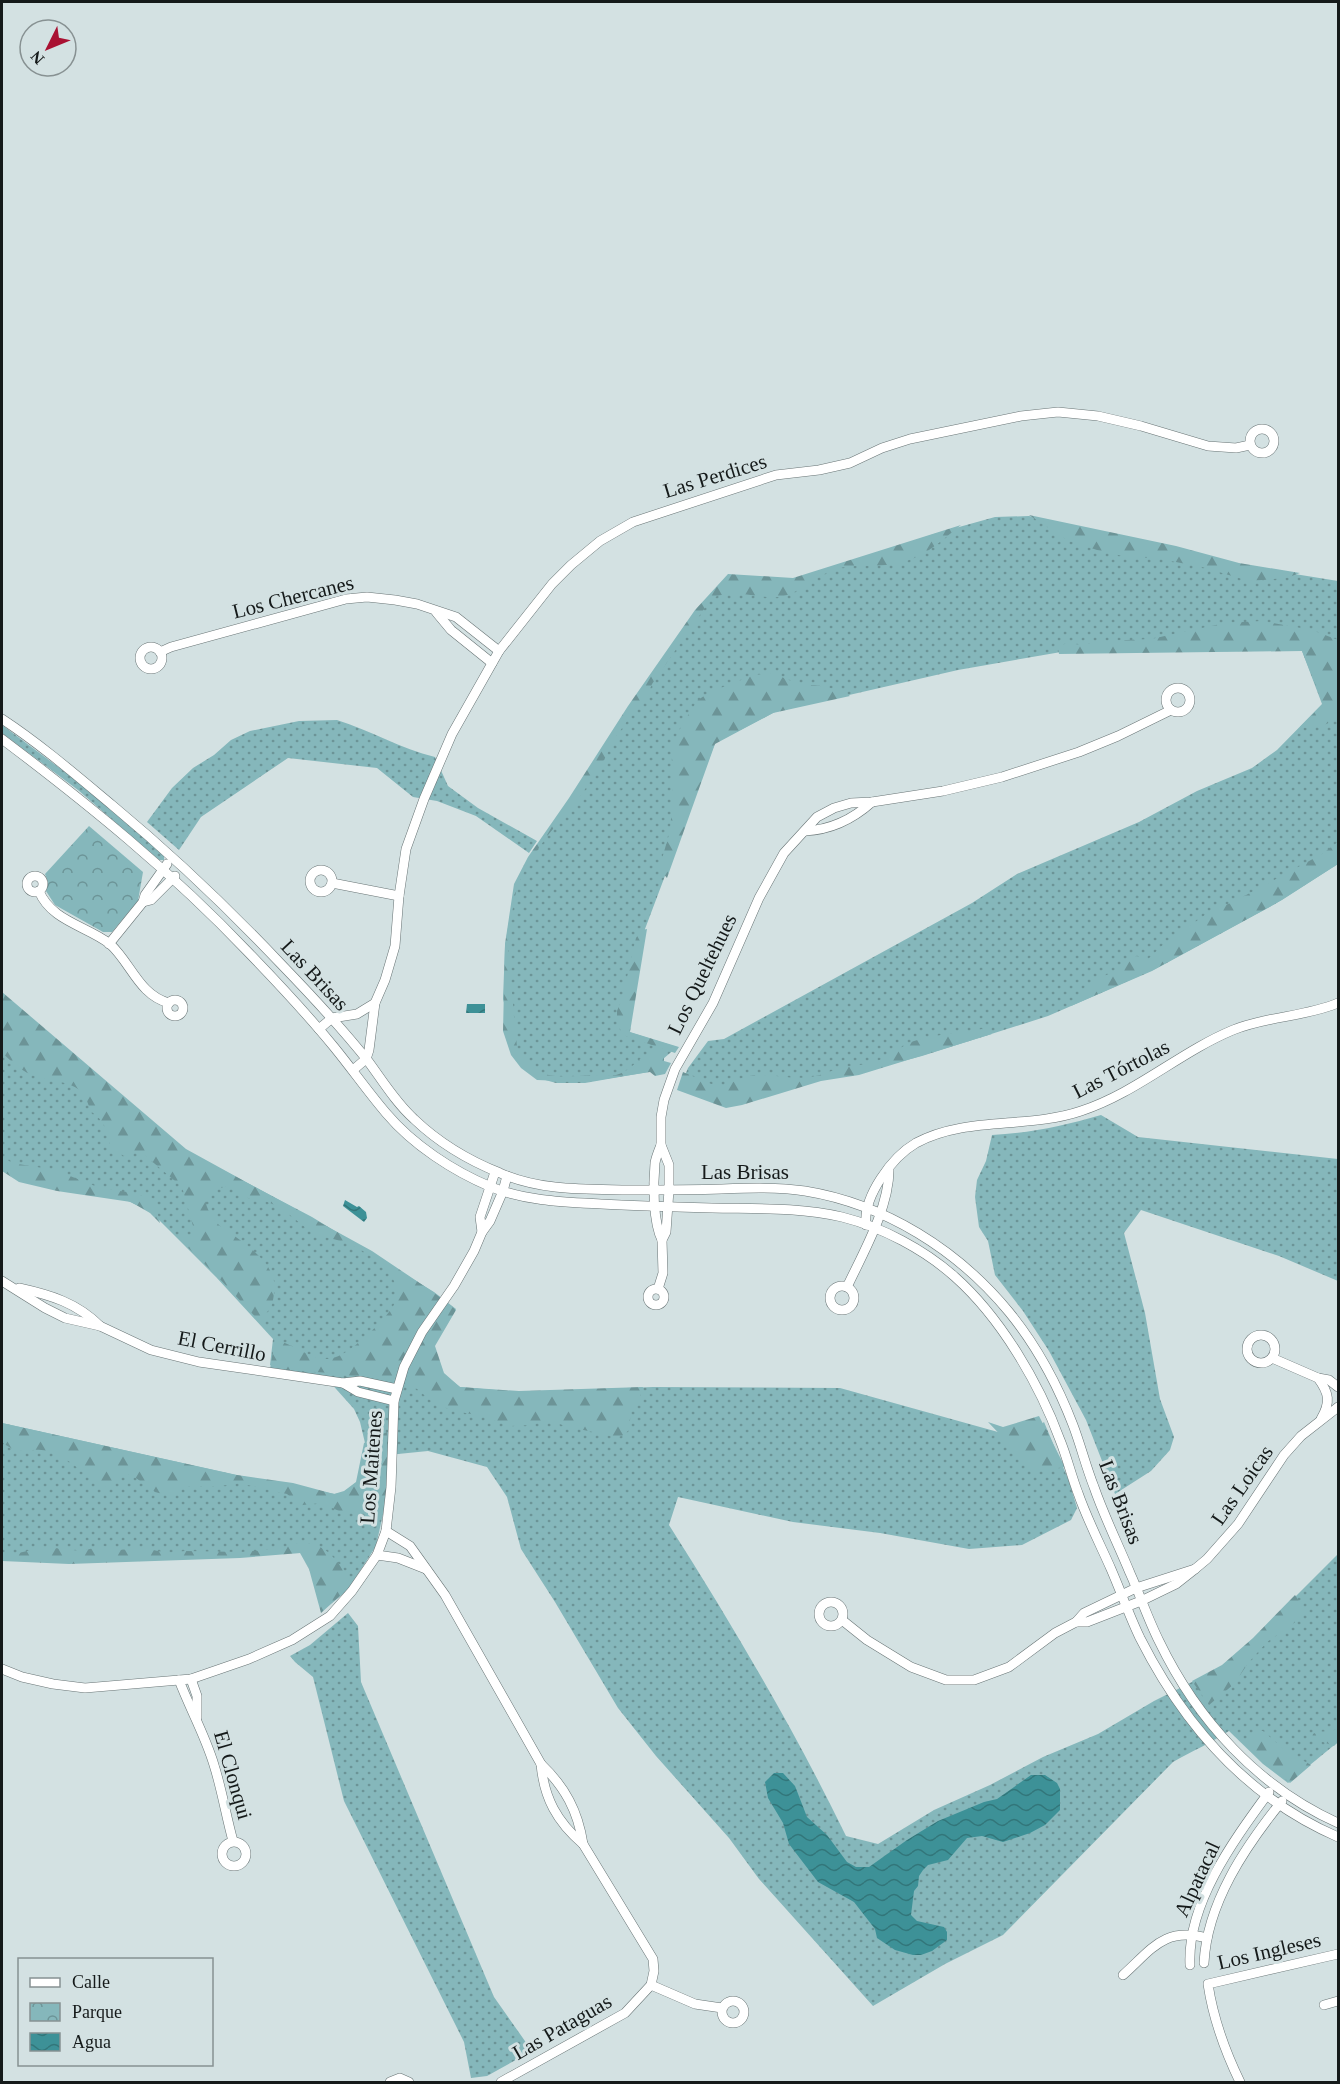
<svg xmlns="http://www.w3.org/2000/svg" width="1340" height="2084" font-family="'Times New Roman',serif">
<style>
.grass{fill:url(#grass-dots)}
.forest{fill:url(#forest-firs)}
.park{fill:url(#park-crowns)}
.water{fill:url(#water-waves)}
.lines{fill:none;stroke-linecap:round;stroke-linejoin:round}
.street-casing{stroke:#687475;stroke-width:10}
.street{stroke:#fff;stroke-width:9}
.labels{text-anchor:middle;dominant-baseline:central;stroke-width:6;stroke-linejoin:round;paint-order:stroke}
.street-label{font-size:21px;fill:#151a1a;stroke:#d3e1e2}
</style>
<defs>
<pattern id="grass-dots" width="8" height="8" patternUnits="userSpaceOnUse" patternTransform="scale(1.5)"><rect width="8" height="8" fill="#85b7bb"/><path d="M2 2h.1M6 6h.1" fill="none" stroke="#6c9497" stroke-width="1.8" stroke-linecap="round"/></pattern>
<pattern id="forest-firs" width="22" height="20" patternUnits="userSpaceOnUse" patternTransform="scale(1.5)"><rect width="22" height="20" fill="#85b7bb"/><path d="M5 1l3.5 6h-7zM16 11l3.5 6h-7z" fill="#6c9497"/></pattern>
<pattern id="park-crowns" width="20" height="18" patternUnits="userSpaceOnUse" patternTransform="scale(1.5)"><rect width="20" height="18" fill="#85b7bb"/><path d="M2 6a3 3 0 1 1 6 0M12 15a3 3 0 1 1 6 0" fill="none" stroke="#6c9497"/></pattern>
<pattern id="water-waves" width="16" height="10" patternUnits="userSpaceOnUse" patternTransform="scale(1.5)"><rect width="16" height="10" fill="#3d9197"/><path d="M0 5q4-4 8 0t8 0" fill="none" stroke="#32767a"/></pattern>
</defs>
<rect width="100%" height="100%" fill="#d3e1e2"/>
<g class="grass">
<polygon points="1029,516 1180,549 1240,565 1338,581 1338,864 1275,904 1152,971 1048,1016 922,1056 846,1076 679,1090 688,1068 708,1041 724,1039 972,903 1017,874 1139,822 1197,791 1252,768 1277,750 1322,704 1302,651 1274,651 1061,652 958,670 775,712 715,743 645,929 629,1032 677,1047 648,1072 585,1083 556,1083 538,1078 521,1067 503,999 505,946 515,885 529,857 571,799 630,705 728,575 792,579 864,558 934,534 995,517"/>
<path d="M 337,720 C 370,730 401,749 435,757 L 448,786 L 478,808 L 537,841 L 529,853 L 476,816 L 437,801 L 413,797 L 377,768 L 288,758 L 201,817 L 179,850 L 147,822 L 172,788 L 193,768 L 214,755 L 231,740 L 250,731 L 299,721 Z"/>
<polygon points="2,725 85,787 164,855 164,860 159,860 78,790 2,733"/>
<path d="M 2,993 L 185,1150 L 312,1217 L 434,1292 L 456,1309 L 434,1346 L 443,1374 L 460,1387 L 519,1392 L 653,1387 L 840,1388 L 998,1432 L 1027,1436 L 1044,1422 L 1069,1481 L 1077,1508 L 1071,1520 L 1022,1545 L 969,1549 L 880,1533 L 793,1522 L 678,1497 L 669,1525 C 733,1626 794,1729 846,1836 L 878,1844 L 934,1810 L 990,1785 L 1043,1757 L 1098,1734 L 1154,1701 L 1220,1668 L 1254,1638 L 1338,1554 L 1338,1742 L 1288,1783 L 1263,1764 L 1229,1731 C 1211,1743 1192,1751 1173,1762 L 1003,1935 L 945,1964 L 873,2006 L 759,1879 L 729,1838 L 656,1756 L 618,1708 L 555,1602 L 521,1549 L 507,1497 L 487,1467 L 428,1451 L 388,1455 L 383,1514 L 376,1546 L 348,1590 L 322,1611 L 310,1568 L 301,1553 L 2,1560 L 2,1423 L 236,1475 L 335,1494 L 344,1492 L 357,1482 L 365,1443 L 360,1422 L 354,1409 L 328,1380 L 270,1365 L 273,1339 L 216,1277 L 151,1212 L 128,1201 L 2,1170 Z"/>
<path d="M 1101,1115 L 1138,1137 L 1338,1159 L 1338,1281 L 1279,1256 L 1141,1210 L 1124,1233 L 1145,1313 L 1160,1399 L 1174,1437 L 1170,1450 L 1151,1471 L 1115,1494 L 1086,1420 L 1049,1351 L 1023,1311 L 995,1275 L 988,1241 L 979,1227 L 975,1197 L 977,1180 L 986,1161 L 992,1135 C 1029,1133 1064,1126 1101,1115 Z"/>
<polygon points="348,1613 358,1626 361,1682 494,1997 532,2051 487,2076 471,2078 464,2042 344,1801 313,1677 295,1662 290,1656 310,1645"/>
</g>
<g class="forest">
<polygon points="1029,515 1176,546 1239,563 1300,573 1286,578 1249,581 1202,567 1155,558 1131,558 1097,550 1067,540"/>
<path d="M 961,525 C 936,545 920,562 886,565 C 870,567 852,564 836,569 C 816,575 799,595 778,597 C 755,599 733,587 711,599 L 652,684 L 645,701 L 630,717 L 615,738 L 605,758 L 582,794 L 548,835 L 528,863 L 517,887 L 510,923 L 508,950 L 517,1047 C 529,1082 562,1077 592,1075 C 600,1075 608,1076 616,1075 C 635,1071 643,1047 664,1051 L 664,1061 L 671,1063 L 665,1074 L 655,1076 L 650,1072 L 586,1082 L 537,1080 L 521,1068 L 511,1055 L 503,1031 L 505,944 L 514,884 L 528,857 L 569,798 L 628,706 L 695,610 L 728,574 L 793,578 Z"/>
<path d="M 1261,621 L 1312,630 L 1338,640 L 1338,717 C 1326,726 1316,729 1300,727 L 1323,704 L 1302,651 L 1059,654 L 1058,648 L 1066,643 L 1083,645 L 1102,641 L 1151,639 L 1225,623 Z"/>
<polygon points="772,673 801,685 815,685 844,691 850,696 773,713 715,744 667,878 659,869 670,831 673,793 671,771 673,743 683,723 698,700 710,692 754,675"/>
<path d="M 1338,842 L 1338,864 L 1282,900 L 1155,969 L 1071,1006 C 1077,996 1083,987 1093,981 C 1099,977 1107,976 1114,971 C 1123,966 1127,959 1137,956 L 1146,961 L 1164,944 L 1212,910 L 1231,903 L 1267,884 L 1322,854 Z"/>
<polygon points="647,929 630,1032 679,1047 675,1053 623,1035 617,1023 617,1011 622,999 636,938 642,930"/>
<path d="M 2,992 L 186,1149 L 372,1251 L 433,1292 L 456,1310 L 435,1346 L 444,1373 L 460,1387 L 519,1391 L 643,1387 L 638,1403 L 631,1410 L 629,1430 L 622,1436 L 616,1437 L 565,1426 L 549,1420 L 530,1425 L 511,1426 L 481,1416 L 455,1411 L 435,1404 L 417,1389 L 405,1384 L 331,1373 L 270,1369 L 275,1339 C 318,1355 322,1375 364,1338 C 372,1331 393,1311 396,1300 C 402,1274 371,1254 351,1245 C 338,1239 324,1238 312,1232 C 298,1223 286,1209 270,1203 C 263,1200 255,1200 248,1198 C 241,1195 235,1190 228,1186 L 210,1191 L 205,1198 C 206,1209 212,1218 220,1226 C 226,1232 234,1235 240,1240 C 256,1252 279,1271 274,1293 C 273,1302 272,1308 265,1314 L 264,1326 L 217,1276 L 175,1235 L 188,1238 L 192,1234 L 193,1226 L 182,1187 L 141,1152 L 136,1151 L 132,1154 L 124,1156 L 111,1148 C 107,1131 105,1120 90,1111 C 84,1077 56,1085 32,1075 C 18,1069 13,1062 2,1053 Z"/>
<path d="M 982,1029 L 992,1034 L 859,1075 L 821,1081 L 742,1105 L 726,1108 L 677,1090 L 683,1072 C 691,1075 715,1087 721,1086 C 734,1083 741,1076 756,1075 C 774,1074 793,1080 811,1077 C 823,1075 834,1069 846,1067 C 859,1065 870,1064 882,1059 C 894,1054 902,1045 914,1041 C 936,1034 959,1033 982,1029 Z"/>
<polygon points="2,1156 12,1163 55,1170 100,1188 127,1192 154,1199 160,1223 150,1213 131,1202 57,1191 19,1182 2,1171"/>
<polygon points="1039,1416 1065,1467 1044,1470 1033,1469 988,1422 1003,1427"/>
<path d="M 2,1423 L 237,1475 L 293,1483 L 334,1494 L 344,1491 L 356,1482 L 364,1443 L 387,1432 L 388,1478 L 385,1515 L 369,1512 L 339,1511 L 321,1503 L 294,1506 L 295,1501 L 287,1494 L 239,1483 L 220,1486 L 190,1486 L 169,1494 L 163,1494 L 155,1492 L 136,1478 L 123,1472 L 102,1490 C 86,1475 69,1457 47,1451 C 27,1446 21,1458 2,1442 Z"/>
<path d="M 298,1543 C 328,1542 333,1559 351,1578 L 343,1593 L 321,1613 L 309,1569 L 300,1553 L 240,1558 L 69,1564 L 2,1561 L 2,1552 L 9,1555 L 46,1547 L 81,1551 L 103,1546 L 119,1550 L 145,1548 L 166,1553 L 185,1551 L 241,1552 L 278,1549 Z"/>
<polygon points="1295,1595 1304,1609 1301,1618 1267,1642 1249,1662 1234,1684 1209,1705 1192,1681 1222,1665 1253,1638"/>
<path d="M 1338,1728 L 1338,1742 L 1334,1746 L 1312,1738 L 1313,1734 C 1321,1729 1331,1734 1338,1728 Z"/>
<polygon points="1256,1731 1263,1731 1286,1751 1311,1765 1290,1783 1244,1743"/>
</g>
<polygon class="park" points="89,826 143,872 138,901 112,932 103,932 55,905 46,891 48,882 45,874"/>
<g class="water">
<polygon points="467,1004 485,1004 485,1013 466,1013"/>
<polygon points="345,1200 357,1207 359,1206 366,1212 367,1218 364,1222 343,1206"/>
<polygon points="774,1773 783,1773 795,1786 807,1817 827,1835 847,1862 856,1867 869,1867 907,1840 938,1821 984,1802 997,1799 1031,1775 1045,1775 1057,1783 1060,1789 1060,1810 1045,1825 1030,1833 1003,1842 982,1836 967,1838 948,1860 928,1865 923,1870 919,1876 918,1886 914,1891 911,1915 917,1921 944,1927 947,1932 947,1940 932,1951 921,1955 913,1955 895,1950 877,1938 875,1929 854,1902 818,1882 789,1844 783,1823 768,1798 765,1782"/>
</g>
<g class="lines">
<defs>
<g id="street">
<circle cx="1262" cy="441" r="12"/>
<polyline points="436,612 451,630 492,663"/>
<circle cx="151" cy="658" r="11"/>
<polyline points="160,652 171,647 346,599 367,597 395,600 417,604 456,617 499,651"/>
<circle cx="1178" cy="700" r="12"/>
<path d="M 2,719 C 40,744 76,775 112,805 C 171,854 228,908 281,964 C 311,995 341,1027 368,1061 C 382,1080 396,1103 414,1119 C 438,1142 470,1161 500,1173 C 541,1191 585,1189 629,1190 C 660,1190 691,1190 722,1189 C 749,1188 778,1187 805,1191 C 885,1204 958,1250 1009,1312 C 1036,1345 1058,1386 1073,1425 C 1081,1446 1086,1467 1094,1487 C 1104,1516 1118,1544 1130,1573 C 1140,1595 1148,1619 1159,1641 C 1197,1720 1258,1787 1338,1823"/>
<path d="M 2,739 C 88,804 172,872 247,951 C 277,982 307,1014 334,1047 C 352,1069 368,1092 386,1113 C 413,1145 453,1171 491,1187 C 526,1201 564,1202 601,1204 C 638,1206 675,1207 712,1208 C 755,1209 799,1207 842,1217 C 882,1227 925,1250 955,1277 C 1001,1318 1039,1383 1060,1440 C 1067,1457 1071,1475 1078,1493 C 1087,1519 1100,1544 1111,1569 C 1121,1592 1129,1615 1140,1638 C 1184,1725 1248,1798 1338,1837"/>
<path d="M 805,831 C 830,830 853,819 872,802"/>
<circle cx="321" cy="881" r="11"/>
<circle cx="35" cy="884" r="8"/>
<polyline points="332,883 399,896"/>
<path d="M 39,891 C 51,921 87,926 110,944 C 131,963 139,995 169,1003"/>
<polyline points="143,902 151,900 175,876"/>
<polyline points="109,944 143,902 145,895 167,864"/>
<circle cx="175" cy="1008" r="8"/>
<polyline points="319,1029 332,1018 357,1014 375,1003"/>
<polyline points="353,1070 366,1059 369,1050 375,1003 385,980 395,946 399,896 406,849 424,799 452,734 499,651 552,584 571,565 600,541 633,522 776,475 819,470 850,463 882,448 910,439 1021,416 1058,412 1098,416 1141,426 1208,446 1236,448 1250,445"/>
<path d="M 661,1145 C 659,1150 656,1157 655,1163 C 653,1184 653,1222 662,1240"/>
<path d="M 866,1225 C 863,1196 892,1157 916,1143 C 966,1116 1028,1129 1081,1111 C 1136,1093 1180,1052 1233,1030 C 1267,1016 1305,1017 1338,1003"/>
<polyline points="482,1232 480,1217 495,1172"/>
<polyline points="2,1281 45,1308 65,1318 100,1326 151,1350 199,1362 343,1383 360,1381 397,1389"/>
<circle cx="842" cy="1298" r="12"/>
<path d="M 847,1287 C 863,1253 889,1208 889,1170"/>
<path d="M 19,1288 C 51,1295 77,1303 100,1326"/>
<circle cx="656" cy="1297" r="8"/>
<polyline points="658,1289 663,1273 662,1240 666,1232 669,1190 669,1165 661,1145 661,1117 664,1100 675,1069 713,1003 759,898 784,853 817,817 834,808 851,803 872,802 943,791 1002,777 1079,752 1118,736 1171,710"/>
<circle cx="1261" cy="1349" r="14"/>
<polyline points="1272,1358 1318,1378 1329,1380 1338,1387"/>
<path d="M 1318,1378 C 1329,1393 1331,1402 1321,1419"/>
<polyline points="343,1383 358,1392 394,1401"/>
<path d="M 386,1531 L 410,1546 L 445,1595 L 541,1764 C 565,1787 578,1811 583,1844"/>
<polyline points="377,1555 398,1558 426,1569"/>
<circle cx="831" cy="1614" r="12"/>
<polyline points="842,1620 867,1640 911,1667 946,1680 974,1680 1009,1667 1055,1633 1076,1622 1084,1613 1136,1588 1195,1569"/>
<polyline points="1076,1622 1087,1622 1141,1601 1176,1584 1195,1569 1207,1559 1238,1524 1284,1455 1301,1436 1338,1407"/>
<polyline points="2,1669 22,1677 53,1684 85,1688 191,1679 249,1659 292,1640 330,1616 352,1591 377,1555 386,1531 391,1487 394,1401 404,1367 422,1332 454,1286 474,1251 482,1232 490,1221 503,1191 507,1176"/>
<polyline points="191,1679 197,1696 197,1718"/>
<path d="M 179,1680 C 190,1709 205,1735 214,1765 C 222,1790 226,1816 233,1841"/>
<circle cx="234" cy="1854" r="12"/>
<path d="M 1204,1963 C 1207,1903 1245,1847 1282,1801"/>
<path d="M 1190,1965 C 1187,1903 1234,1840 1269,1792"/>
<path d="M 1123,1975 C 1153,1948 1164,1927 1207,1938"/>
<polyline points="651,1985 695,2004 722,2008"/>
<circle cx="733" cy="2012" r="11"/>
<polyline points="1324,2005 1338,2001"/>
<polyline points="390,2082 400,2078 409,2082"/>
<path d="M 501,2082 L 625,2013 L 651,1985 L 654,1971 L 653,1959 L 583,1844 C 557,1822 544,1798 541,1764"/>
<path d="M 1240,2082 C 1225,2051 1213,2018 1208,1984 L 1338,1954"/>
</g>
</defs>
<use href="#street" class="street-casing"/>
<use href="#street" class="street"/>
</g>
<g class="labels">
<g class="street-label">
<text transform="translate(715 476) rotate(-17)">Las Perdices</text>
<text transform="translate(293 597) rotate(-14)">Los Chercanes</text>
<text transform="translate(702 974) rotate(-64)">Los Queltehues</text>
<text transform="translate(315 975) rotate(47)">Las Brisas</text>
<text transform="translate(1121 1069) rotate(-27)">Las Tórtolas</text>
<text x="745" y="1172">Las Brisas</text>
<text transform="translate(222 1346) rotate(11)">El Cerrillo</text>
<text transform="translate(371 1467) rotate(-86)">Los Maitenes</text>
<text transform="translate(1242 1485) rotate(-55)">Las Loicas</text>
<text transform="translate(1121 1502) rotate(69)">Las Brisas</text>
<text transform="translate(233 1775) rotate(74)">El Clonqui</text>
<text transform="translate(1197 1879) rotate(-65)">Alpatacal</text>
<text transform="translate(1269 1951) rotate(-13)">Los Ingleses</text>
<text transform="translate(562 2027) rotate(-30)">Las Pataguas</text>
</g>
</g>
<rect width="1340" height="2084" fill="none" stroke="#151a1a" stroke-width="6"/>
<rect x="18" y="1958" width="195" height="108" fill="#d3e1e2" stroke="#879192" stroke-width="1.5"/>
<rect x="30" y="1978" width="30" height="9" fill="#ffffff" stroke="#879192" stroke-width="1.5"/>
<text x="72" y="1988" font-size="18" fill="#151a1a">Calle</text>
<rect x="30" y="2003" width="30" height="18" fill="url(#park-crowns)" stroke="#879192" stroke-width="1.5"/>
<text x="72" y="2018" font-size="18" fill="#151a1a">Parque</text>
<rect x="30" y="2033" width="30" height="18" fill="url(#water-waves)" stroke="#879192" stroke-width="1.5"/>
<text x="72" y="2048" font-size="18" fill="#151a1a">Agua</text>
<g transform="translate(48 48) rotate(227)"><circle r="28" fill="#d3e1e2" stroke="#879192" stroke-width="1.5"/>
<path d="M0-4.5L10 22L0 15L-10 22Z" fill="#a91132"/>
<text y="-9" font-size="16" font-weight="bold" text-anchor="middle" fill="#151a1a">N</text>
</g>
</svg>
